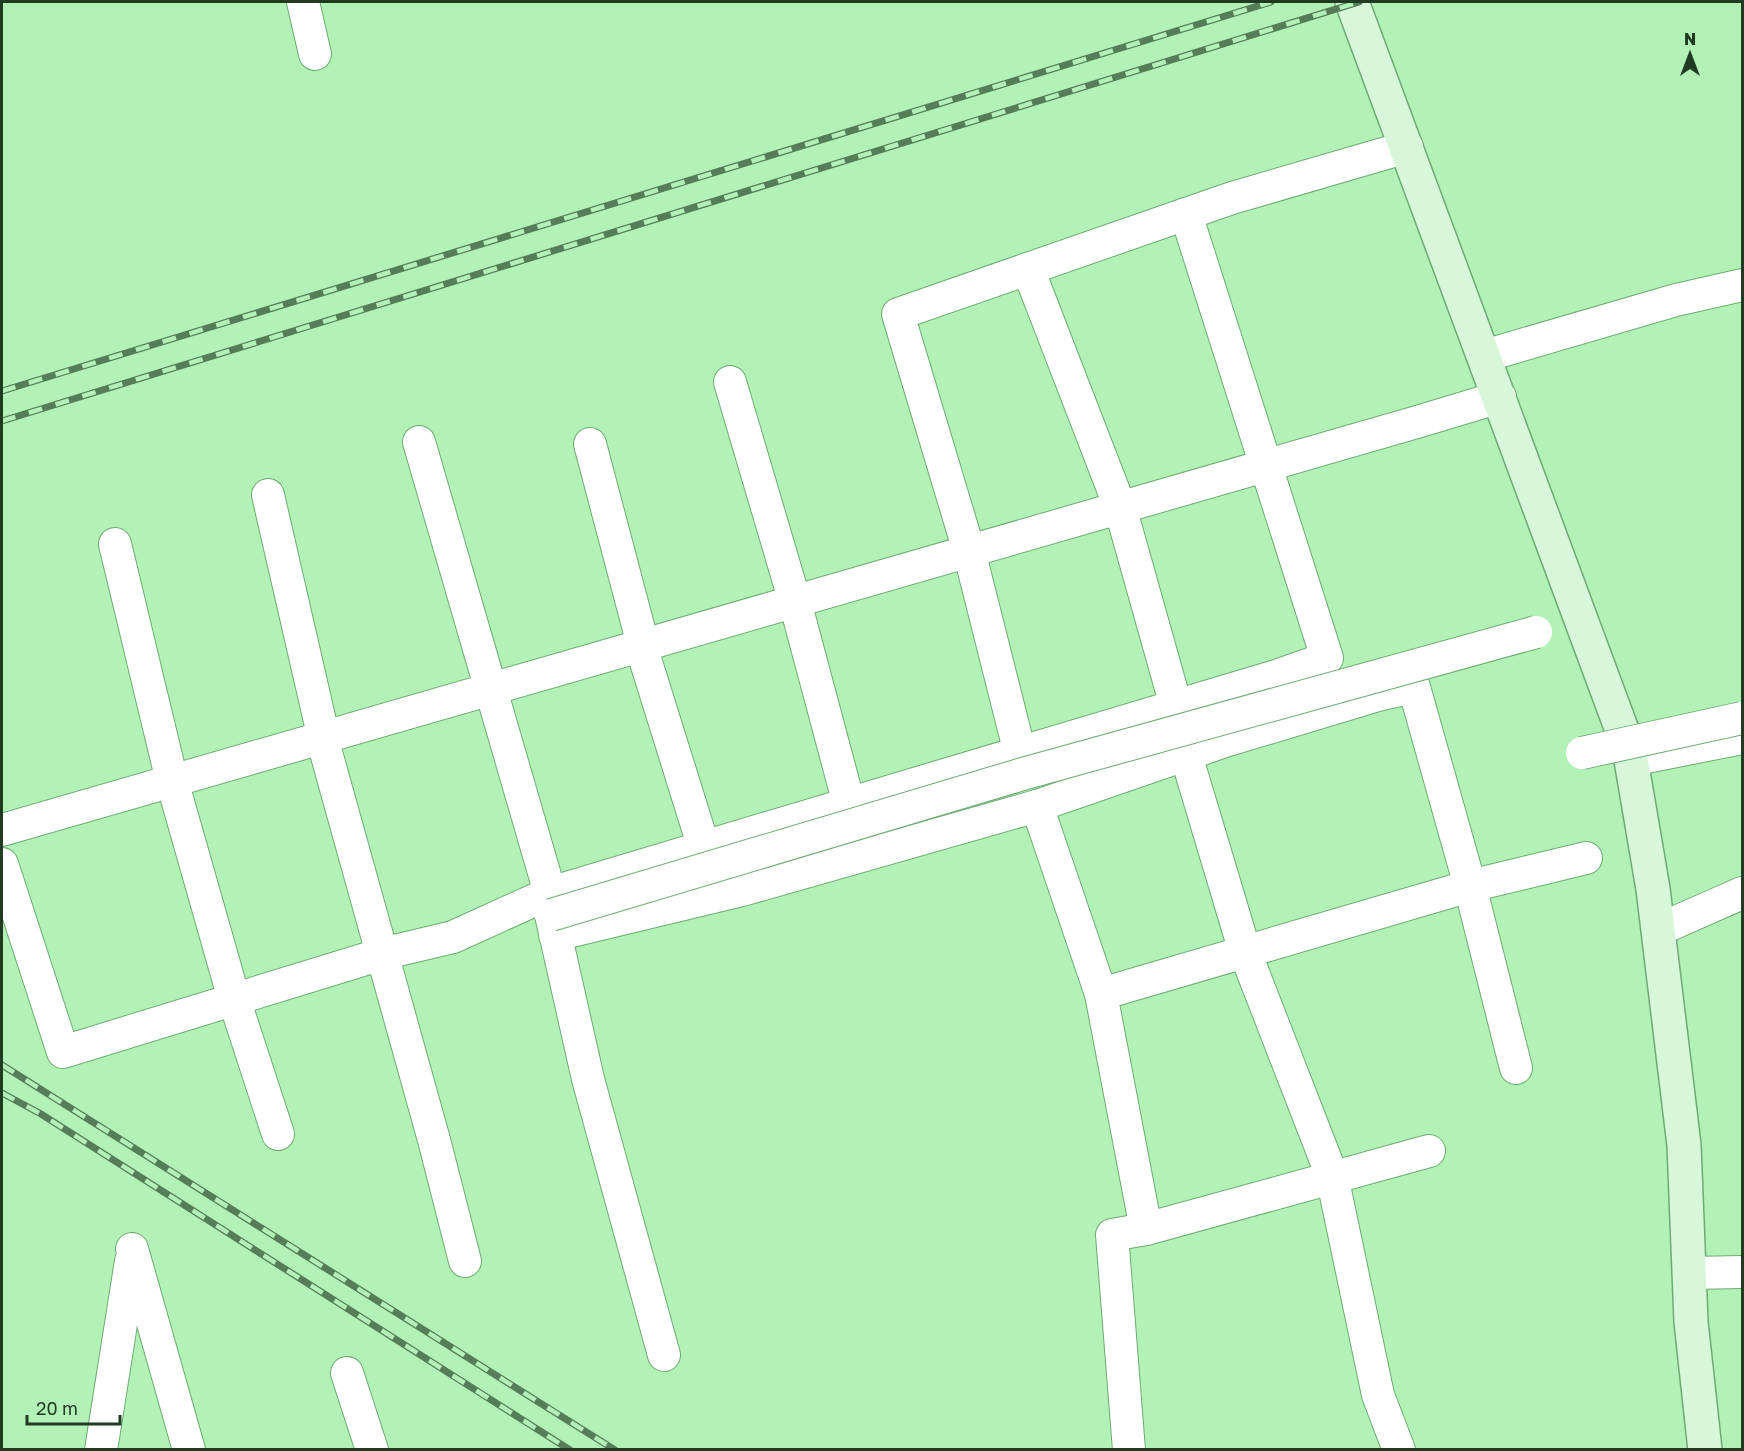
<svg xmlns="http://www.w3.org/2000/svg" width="1744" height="1451" font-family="'Golos Text',sans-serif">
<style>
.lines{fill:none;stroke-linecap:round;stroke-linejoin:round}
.street-casing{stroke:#6dab73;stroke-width:34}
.secondary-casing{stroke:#6dab73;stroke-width:36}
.street{stroke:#fff;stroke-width:32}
.secondary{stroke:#d7f6da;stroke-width:33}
.rail-casing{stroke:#557d58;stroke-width:7}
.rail{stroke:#b2f2b7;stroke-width:4.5;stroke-dasharray:14;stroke-linecap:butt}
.street-bridge-casing{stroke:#6dab73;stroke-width:34;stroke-linecap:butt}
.street-bridge{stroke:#fff;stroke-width:32}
</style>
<rect width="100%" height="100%" fill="#b2f2b7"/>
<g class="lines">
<defs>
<g id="street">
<polyline points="303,2 315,54"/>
<polyline points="1028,269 1120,507 1176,706 1186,755 1245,952 1332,1176 1378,1395 1399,1450"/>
<polyline points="1484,356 1676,300 1742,285"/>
<polyline points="730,382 795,602 849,804"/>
<polyline points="419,442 550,893 551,915 588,1079 664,1355"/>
<polyline points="590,444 641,637 641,646 704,848"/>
<polyline points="268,495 322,730 322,738 434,1140 465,1261"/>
<polyline points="115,544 172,781 234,999 278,1134"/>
<polyline points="1020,753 969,551 898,314 1232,198 1407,147"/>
<polyline points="1631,760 1742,738"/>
<polyline points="1037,806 1101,994 1470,886 1586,858"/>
<polyline points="2,830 1417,422 1500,397"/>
<polyline points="2,864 63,1052 382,954 453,937 550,893 1276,676 1327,658 1186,214"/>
<polyline points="1658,930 1742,893"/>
<polyline points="555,935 742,890 1037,806 1225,741 1378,695 1414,687 1470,886 1516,1068"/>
<polyline points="1101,994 1146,1229 1429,1151"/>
<polyline points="132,1249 189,1450"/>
<polyline points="1689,1273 1742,1272"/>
<polyline points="347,1373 372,1450"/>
<polyline points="101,1450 131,1261"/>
<polyline points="1129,1450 1112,1235 1146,1229"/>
</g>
<polyline id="secondary" points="1352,2 1626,741 1631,760 1653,889 1684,1145 1691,1322 1705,1450"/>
</defs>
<use href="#street" class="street-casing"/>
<use href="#secondary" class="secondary-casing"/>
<use href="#street" class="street"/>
<use href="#secondary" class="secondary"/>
<defs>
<g id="rail">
<polyline points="2,391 1271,2"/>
<polyline points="2,421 1359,2"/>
<polyline points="2,1065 615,1450"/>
<polyline points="2,1093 41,1114 570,1450"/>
</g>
</defs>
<use href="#rail" class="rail-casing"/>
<use href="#rail" class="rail"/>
<defs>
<g id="street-bridge">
<polyline points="1582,753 1742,718"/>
<polyline points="551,915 1026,773 1536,632"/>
</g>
</defs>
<use href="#street-bridge" class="street-bridge-casing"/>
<use href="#street-bridge" class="street-bridge"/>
</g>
<rect width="1744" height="1451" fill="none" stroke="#213b23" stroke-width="6"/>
<g transform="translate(1690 54)" stroke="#b2f2b7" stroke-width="4.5" paint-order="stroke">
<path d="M0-4.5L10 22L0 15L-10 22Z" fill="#213b23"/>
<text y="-9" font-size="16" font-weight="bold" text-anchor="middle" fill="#213b23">N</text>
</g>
<path d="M27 1415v9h93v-9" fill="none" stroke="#213b23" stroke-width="3"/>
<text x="36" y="1415" font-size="18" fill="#213b23" stroke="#b2f2b7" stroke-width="4.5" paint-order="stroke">20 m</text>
</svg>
